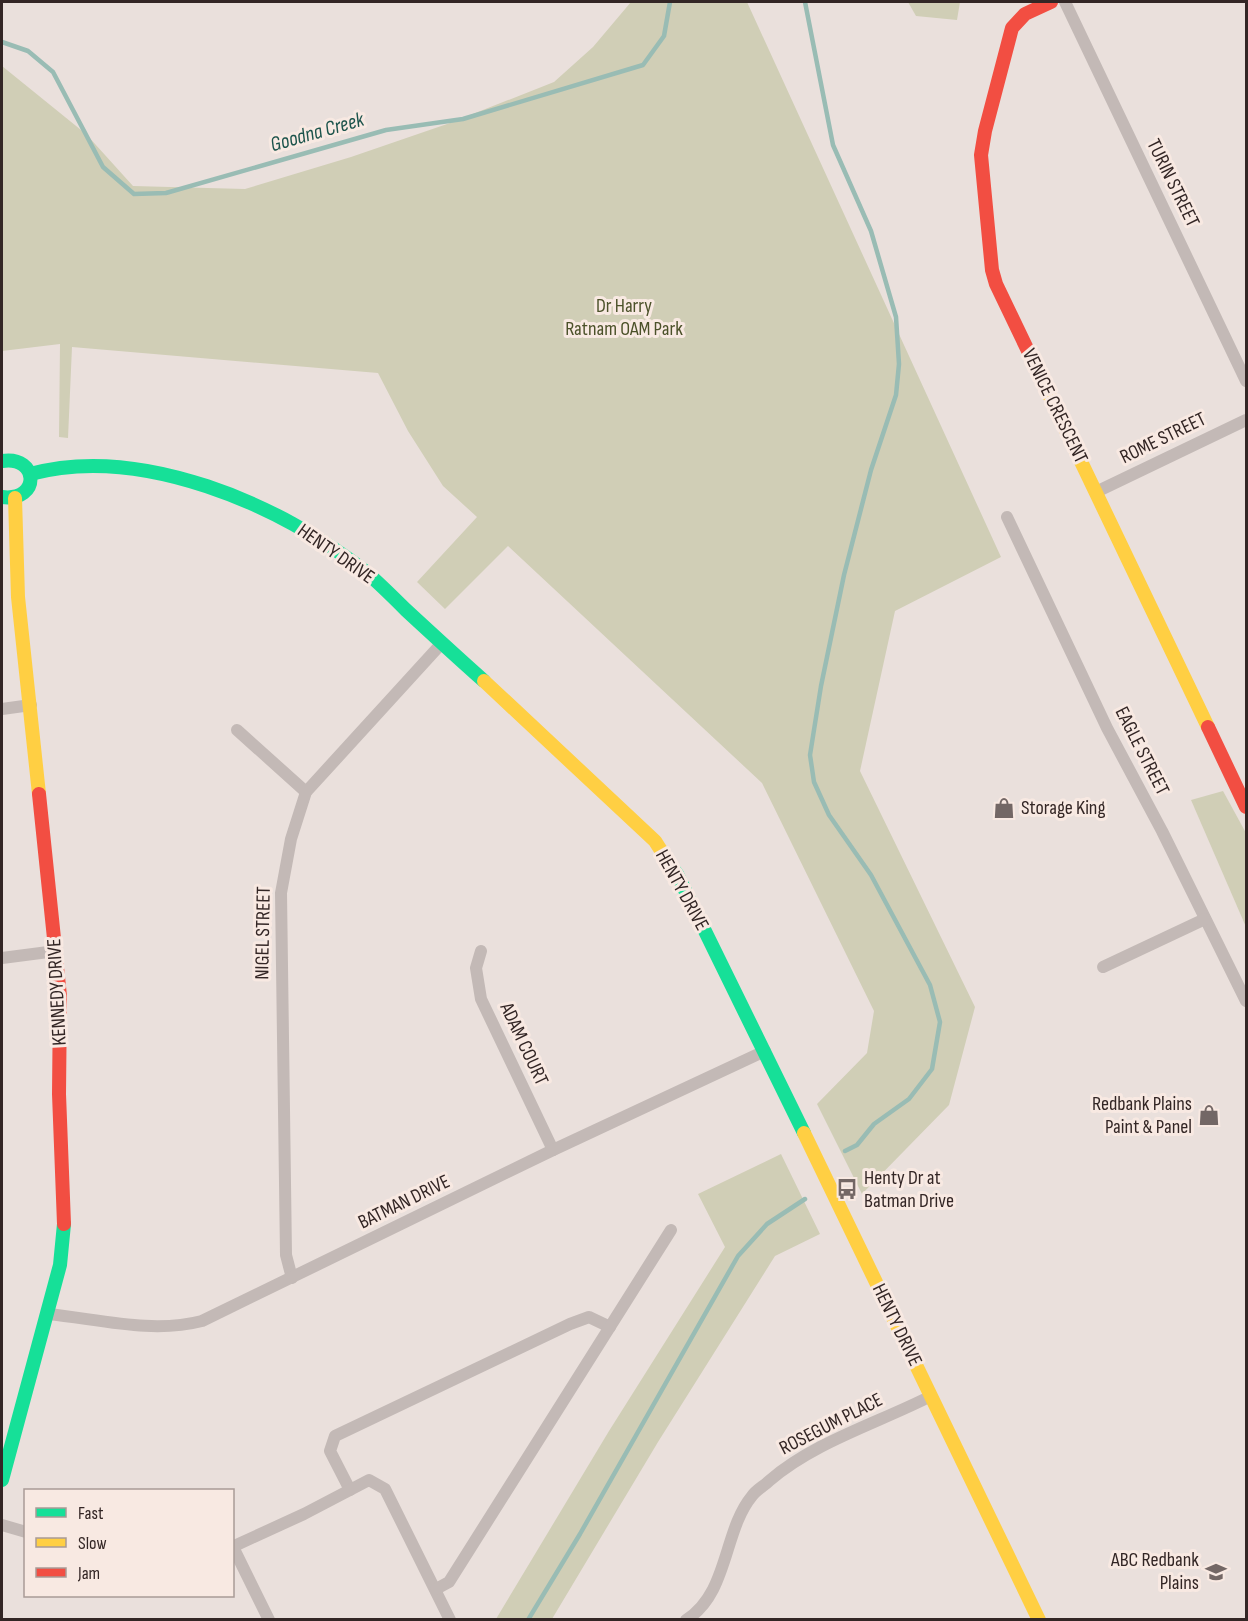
<svg xmlns="http://www.w3.org/2000/svg" width="1248" height="1621" font-family="'Sofia Sans Condensed',sans-serif">
<style>
.green{fill:#d0ceb6}
.lines{fill:none;stroke-linecap:round;stroke-linejoin:round}
.stream{stroke:#99bcb4;stroke-width:4.5}
.street{stroke:#c3b9b6;stroke-width:12}
.fast{stroke:#16e098;stroke-width:14}
.slow{stroke:#ffcf43;stroke-width:14}
.jam{stroke:#f24e42;stroke-width:14}
.labels{text-anchor:middle;dominant-baseline:central;stroke-width:6;stroke-linejoin:round;paint-order:stroke}
.street-label{font-size:20px;fill:#332625;stroke:#f8e9e2}
.park-label{font-size:20px;fill:#4b5129;stroke:#f8e9e2}
.poi-label{font-size:20px;fill:#332625;stroke:#f8e9e2;text-anchor:start}
.water-label{font-size:21px;font-style:italic;fill:#1b534b;stroke:#f8e9e2}
</style>
<rect width="100%" height="100%" fill="#eae0dc"/>
<g class="green">
<polygon points="631,2 747,2 1001,557 895,611 860,771 975,1007 949,1105 862,1194 817,1104 867,1053 874,1011 762,783 508,546 445,609 417,582 477,517 443,486 408,431 378,373 72,347 68,438 59,437 60,344 2,351 2,66 86,134 133,186 245,189 351,157 450,123 554,82 593,47"/>
<polygon points="908,2 960,2 957,20 916,16"/>
<polygon points="1223,791 1246,833 1246,927 1191,800"/>
<polygon points="781,1154 820,1234 775,1256 658,1442 552,1619 496,1619 609,1431 725,1247 698,1194"/>
</g>
<g class="lines">
<g class="stream">
<polyline points="805,2 833,145 871,231 896,317 899,364 896,395 871,470 844,575 821,686 810,755 814,782 829,815 871,875 930,985 940,1022 932,1069 909,1099 874,1124 857,1145 845,1151"/>
<polyline points="2,42 28,51 53,72 103,167 134,194 166,193 386,130 463,119 643,65 664,36 670,2"/>
<polyline points="528,1620 580,1534 738,1256 767,1224 805,1199"/>
</g>
<g class="street">
<polyline points="1065,2 1246,381"/>
<polyline points="1096,492 1246,420"/>
<polyline points="1007,517 1107,728 1162,831 1246,1001"/>
<polyline points="2,709 31,705"/>
<polyline points="237,730 306,792"/>
<polyline points="481,951 476,968 481,999 553,1150"/>
<polyline points="2,958 56,951"/>
<polyline points="1103,967 1205,919"/>
<polyline points="292,1278 286,1255 281,893 291,839 306,792 442,643"/>
<path d="M 48,1314 C 98,1319 152,1334 202,1321 L 553,1150 L 765,1051"/>
<polyline points="350,1490 330,1451 335,1436 570,1324 589,1317 610,1327"/>
<polyline points="2,1525 26,1532"/>
<polyline points="232,1547 304,1514 369,1480 385,1489 450,1620"/>
<polyline points="233,1547 269,1620"/>
<polyline points="436,1589 449,1582 671,1230"/>
<path d="M 686,1620 C 729,1593 723,1531 752,1496 C 756,1490 764,1486 769,1481 C 814,1442 878,1423 931,1396"/>
</g>
<g class="fast">
<path d="M 2,461 C 39,455 41,502 2,497"/>
<path d="M 30,474 C 140,444 280,504 366,572 C 380,584 393,597 406,610 C 432,634 458,658 484,681"/>
<polyline points="669,863 677,874 804,1133"/>
<polyline points="2,1480 60,1265 64,1224"/>
</g>
<g class="slow">
<polyline points="1031,357 1208,727"/>
<polyline points="15,498 18,597 39,794"/>
<polyline points="484,681 655,841 669,863"/>
<polyline points="804,1133 1039,1620"/>
</g>
<g class="jam">
<polyline points="1031,357 996,284 992,270 981,155 985,131 1012,28 1025,14 1051,2"/>
<polyline points="1208,727 1246,807"/>
<polyline points="39,794 60,996 59,1094 64,1224"/>
</g>
</g>
<defs>
<symbol id="shop-bare" viewBox="-9 -9 18 18"><path d="M-5-2.5h2.3a2.7 3.5 0 0 1 5.4 0H5L5.5 6h-11ZM-1.5-2.5h3a1.5 2.3 0 0 0-3 0Z" fill="#736765" stroke="#f8e9e2" stroke-width="2.5" paint-order="stroke"/></symbol>
<symbol id="bus-bare" viewBox="-9 -9 18 18"><path d="M-5-6H5V4H4V6H2V4H-2V6H-4V4H-5ZM-3.5-4V0h7V-4ZM-3.5 1.2v1.5H-2V1.2ZM2 1.2v1.5H3.5V1.2Z" fill="#736765" stroke="#f8e9e2" stroke-width="2.5" paint-order="stroke"/></symbol>
<symbol id="school-bare" viewBox="-9 -9 18 18"><path d="M0-5L7-2L0 1L-7-2ZM-4 1L0 2.5L4 1V4Q0 6-4 4Z" fill="#736765" stroke="#f8e9e2" stroke-width="2.5" paint-order="stroke"/></symbol>
</defs>
<g fill-rule="evenodd">
<use href="#shop-bare" x="989" y="793" width="30" height="30"/>
<use href="#shop-bare" x="1194" y="1100" width="30" height="30"/>
<use href="#bus-bare" x="832" y="1174" width="30" height="30"/>
<use href="#school-bare" x="1201" y="1557" width="30" height="30"/>
</g>
<g class="labels">
<g class="street-label">
<text transform="translate(1173 183) rotate(64)">TURIN STREET</text>
<text transform="translate(1055 406) rotate(64)">VENICE CRESCENT</text>
<text transform="translate(1163 438) rotate(-26)">ROME STREET</text>
<text transform="translate(336 554) rotate(35)">HENTY DRIVE</text>
<text transform="translate(1142 751) rotate(63)">EAGLE STREET</text>
<text transform="translate(682 890) rotate(61)">HENTY DRIVE</text>
<text transform="translate(263 933) rotate(-89)">NIGEL STREET</text>
<text transform="translate(57 992) rotate(-93)">KENNEDY DRIVE</text>
<text transform="translate(524 1044) rotate(65)">ADAM COURT</text>
<text transform="translate(404 1202) rotate(-26)">BATMAN DRIVE</text>
<text transform="translate(897 1325) rotate(64)">HENTY DRIVE</text>
<text transform="translate(831 1424) rotate(-27)">ROSEGUM PLACE</text>
</g>
<g class="park-label">
<text x="624" y="306">Dr Harry<tspan x="624" dy="23">Ratnam OAM Park</tspan></text>
</g>
<g class="poi-label">
<text x="1021" y="808">Storage King</text>
<text x="1192" y="1104" text-anchor="end">Redbank Plains<tspan x="1192" dy="23">Paint &amp; Panel</tspan></text>
<text x="864" y="1178">Henty Dr at<tspan x="864" dy="23">Batman Drive</tspan></text>
<text x="1199" y="1560" text-anchor="end">ABC Redbank<tspan x="1199" dy="23">Plains</tspan></text>
</g>
<g class="water-label">
<text transform="translate(317 132) rotate(-16)">Goodna Creek</text>
</g>
</g>
<rect width="1248" height="1621" fill="none" stroke="#332625" stroke-width="6"/>
<rect x="24" y="1489" width="210" height="108" fill="#f8e9e2" stroke="#a99b96" stroke-width="1.5"/>
<rect x="36" y="1508" width="30" height="9" fill="#16e098" stroke="#a99b96" stroke-width="1.5"/>
<text x="78" y="1519" font-size="18" fill="#332625">Fast</text>
<rect x="36" y="1538" width="30" height="9" fill="#ffcf43" stroke="#a99b96" stroke-width="1.5"/>
<text x="78" y="1549" font-size="18" fill="#332625">Slow</text>
<rect x="36" y="1568" width="30" height="9" fill="#f24e42" stroke="#a99b96" stroke-width="1.5"/>
<text x="78" y="1579" font-size="18" fill="#332625">Jam</text>
</svg>
